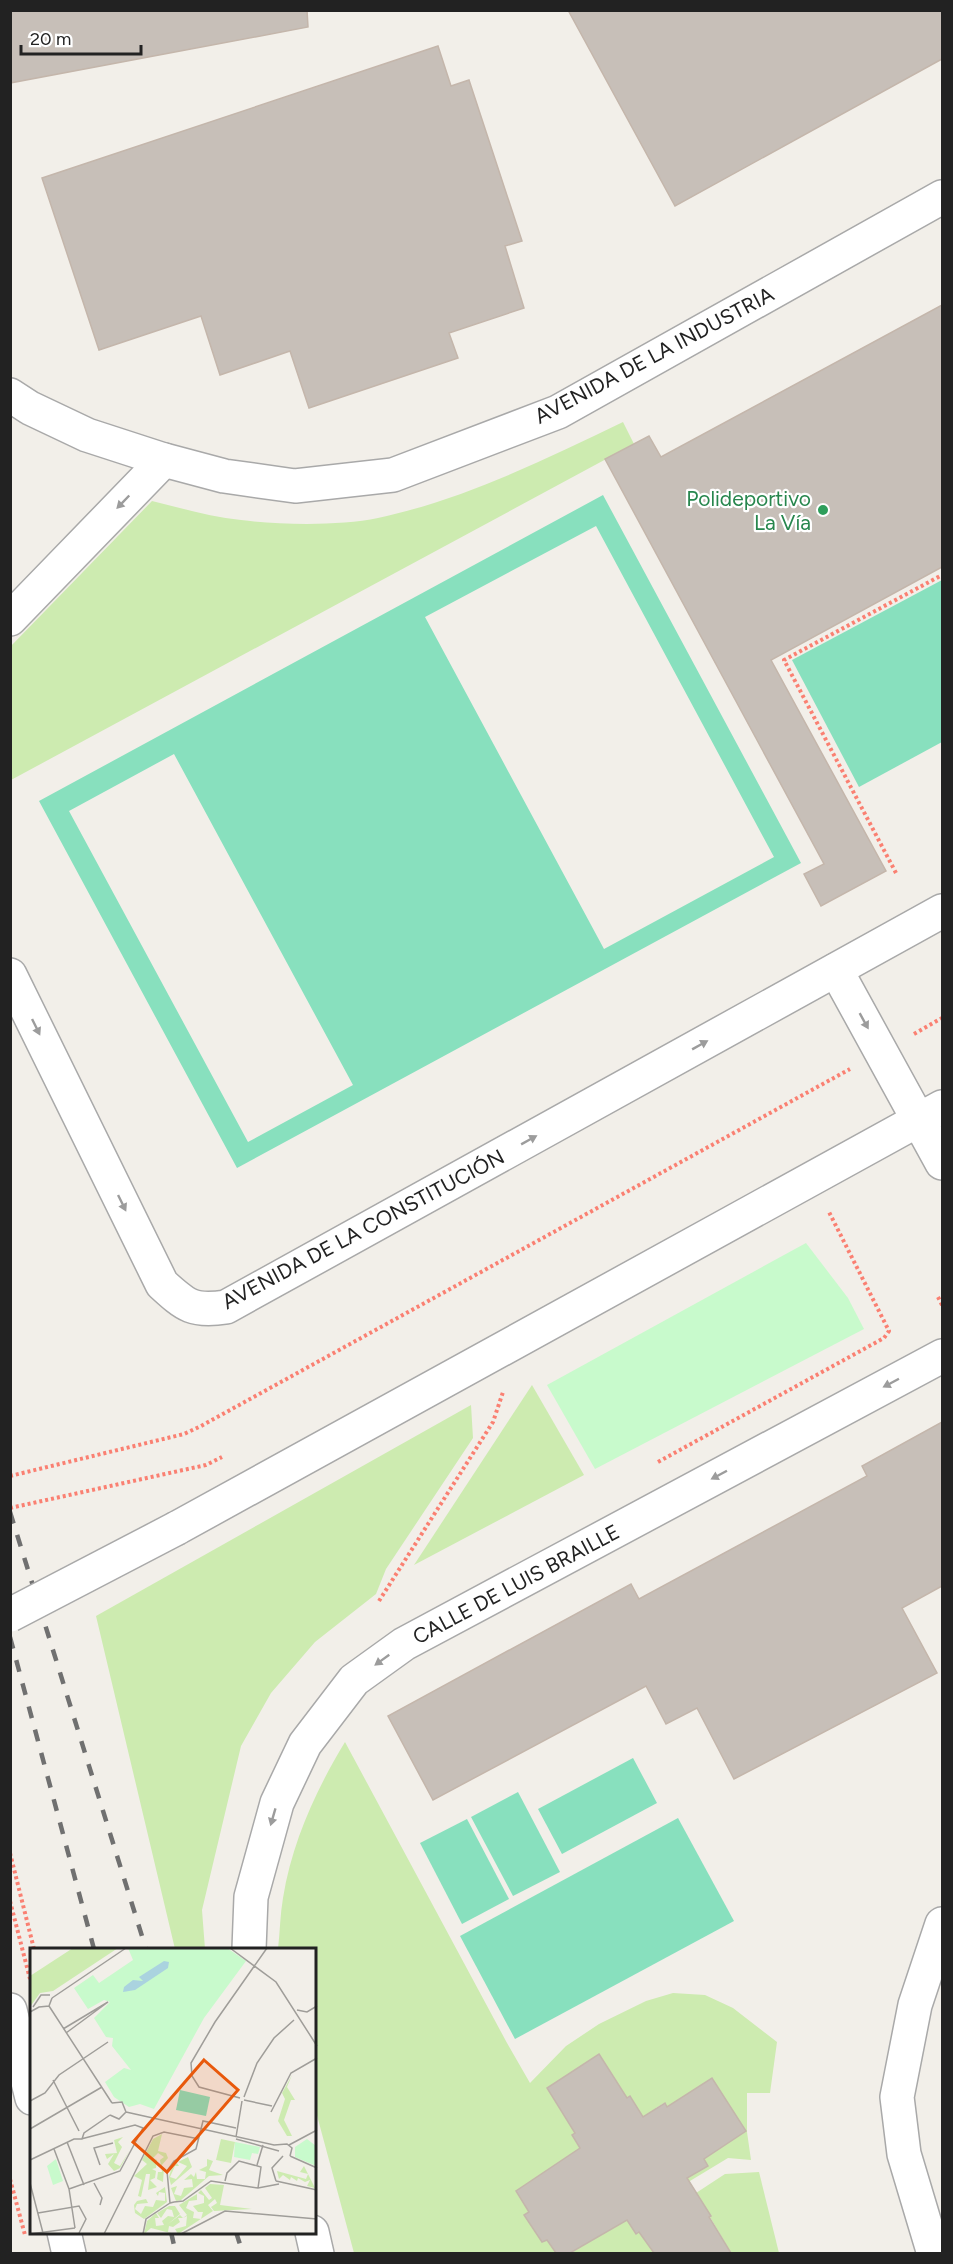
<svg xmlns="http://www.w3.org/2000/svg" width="953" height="2264" font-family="Figtree,sans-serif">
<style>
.grass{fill:#cdebb0}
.park{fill:#c8facc}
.pitch{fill:#88e0be;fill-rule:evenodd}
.building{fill:#c7bfb8;stroke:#c4b6ab;stroke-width:1.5}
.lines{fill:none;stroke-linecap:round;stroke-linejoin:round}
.minor-casing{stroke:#a9a9a9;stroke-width:36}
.path{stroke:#fa8072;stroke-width:4;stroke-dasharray:3 3;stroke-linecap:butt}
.minor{stroke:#fff;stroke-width:33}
.rail{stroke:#707070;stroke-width:4.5;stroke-dasharray:12 12;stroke-linecap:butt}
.minor-bridge-casing{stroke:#a9a9a9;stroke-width:36;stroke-linecap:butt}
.minor-bridge{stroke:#fff;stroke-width:33}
.oneway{fill:#9c9c9c}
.leisure-dot{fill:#2e9e5b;stroke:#fff;stroke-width:2}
.labels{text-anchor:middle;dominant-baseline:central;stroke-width:4.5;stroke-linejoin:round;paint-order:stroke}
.street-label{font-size:21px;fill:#222;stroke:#fff}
.leisure-label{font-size:21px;fill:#27864d;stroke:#fff;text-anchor:end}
.inset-road{fill:none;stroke:#9f9d99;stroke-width:1.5}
.view{fill:#e8590c;fill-opacity:0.15;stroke:#e8590c;stroke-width:3}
.inset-edge{fill:none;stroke:#222;stroke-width:3}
</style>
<rect width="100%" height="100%" fill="#f2efe9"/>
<g class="grass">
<path d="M 623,422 L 634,444 L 11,780 L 11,646 L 152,501 C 181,508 211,517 241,520 C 280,525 340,526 378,518 C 465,499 544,460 623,422 Z"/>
<polygon points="532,1385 584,1475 414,1565"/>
<polygon points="471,1405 473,1438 386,1569 376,1594 315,1642 271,1693 241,1746 202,1910 205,1949 175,1949 96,1616"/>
<path d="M 345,1742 L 507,2043 L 530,2083 L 566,2046 L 599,2024 L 646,2001 L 673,1993 L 705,1995 L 733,2008 L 777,2042 L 770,2093 L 747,2093 L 747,2132 L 751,2160 L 728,2158 L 685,2184 L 677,2183 L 708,2166 L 704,2159 L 746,2131 L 712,2079 L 667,2107 L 664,2103 L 656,2108 L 653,2123 L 634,2111 L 636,2105 L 630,2096 L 627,2098 L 599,2054 L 547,2088 L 575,2133 L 572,2135 L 577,2143 L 586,2145 L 516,2191 L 556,2253 L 354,2253 L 315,2108 L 315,1949 L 278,1949 C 280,1932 280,1915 283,1898 C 292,1842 316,1790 345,1742 Z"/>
<polygon points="759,2172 779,2253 731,2253 696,2193 725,2174"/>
<polygon points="632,2217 630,2225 636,2234 639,2232 654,2253 570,2254 601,2232 603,2234 611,2229 614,2220"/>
</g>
<polygon class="park" points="806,1243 848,1298 864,1329 595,1469 547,1385"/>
<g class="pitch">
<path d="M 603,495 L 801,863 L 237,1168 L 39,801 ZM 596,526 L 774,857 L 604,949 L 425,617 ZM 174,754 L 353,1085 L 248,1142 L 69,811 Z"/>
<polygon points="942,580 942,742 859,787 792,660"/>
<polygon points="633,1758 657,1803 562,1854 538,1809"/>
<polygon points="518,1792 560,1872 513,1896 471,1817"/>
<polygon points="678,1818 734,1921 515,2039 460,1936"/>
<polygon points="467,1819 509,1899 462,1924 420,1843"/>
</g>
<g class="building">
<polygon points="10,10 307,10 308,27 10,83"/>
<polygon points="568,10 942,10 942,59 675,206"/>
<polygon points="438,46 451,86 469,80 522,241 505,246 524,308 449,333 458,358 309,408 290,351 220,375 201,316 99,350 42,178"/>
<polygon points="942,305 942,567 771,660 886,871 821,906 804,874 824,864 605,459 649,436 661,457"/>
<polygon points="942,1422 942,1586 902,1608 937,1673 734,1779 697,1708 666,1724 646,1686 433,1800 388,1716 631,1584 639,1599 867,1476 862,1466"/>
<polygon points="599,2054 627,2098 630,2096 643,2117 665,2103 667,2107 712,2078 746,2131 704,2159 708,2166 687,2178 711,2216 709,2217 731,2253 654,2253 639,2232 636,2234 627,2220 570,2253 556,2253 547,2240 542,2242 524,2215 529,2212 516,2191 580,2148 572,2135 575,2133 547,2088"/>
</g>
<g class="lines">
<defs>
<g id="minor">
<polyline points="10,395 30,408 87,435 164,460 224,476 295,486 393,475 558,412 942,197"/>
<polyline points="10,619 164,460"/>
<polyline points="836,970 942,1163"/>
<path d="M 10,975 L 162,1284 C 186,1306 193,1312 226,1307 L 942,911"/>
<polyline points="177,1528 942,1107"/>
<polyline points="249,1949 251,1897 277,1803 305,1744 354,1680 404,1644 942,1356"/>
<polyline points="10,2010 32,2098"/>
<polyline points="64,2232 69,2254"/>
<polyline points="312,2232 317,2254"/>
<polyline points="934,2254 904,2154 897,2097 915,2005 942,1924"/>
</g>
</defs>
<use href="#minor" class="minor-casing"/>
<g class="path">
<polyline points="896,873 784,660 942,575"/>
<polyline points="914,1034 942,1018"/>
<polyline points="938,1297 942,1305"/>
<polyline points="658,1462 884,1338 889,1331 829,1212"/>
<polyline points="10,1476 184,1434 201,1426 850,1069"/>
<polyline points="10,1508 206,1465 222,1457"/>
<polyline points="379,1601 493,1422 503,1392"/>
<polyline points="10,1853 34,1949"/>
<polyline points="10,1901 30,1979"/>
<polyline points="10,2179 25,2235"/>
</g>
<use href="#minor" class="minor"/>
<g class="rail">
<polyline points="10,1512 146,1949"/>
<polyline points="10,1637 94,1949"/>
<polyline points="171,2232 176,2254"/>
<polyline points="236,2232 243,2254"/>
</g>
<defs>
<polyline id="minor-bridge" points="10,1615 177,1528"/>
</defs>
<use href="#minor-bridge" class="minor-bridge-casing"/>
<use href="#minor-bridge" class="minor-bridge"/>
</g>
<defs><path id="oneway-solid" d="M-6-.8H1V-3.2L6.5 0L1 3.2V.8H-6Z" transform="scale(1.5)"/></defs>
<g class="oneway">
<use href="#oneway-solid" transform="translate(123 502) rotate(134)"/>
<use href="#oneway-solid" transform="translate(864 1021) rotate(61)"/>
<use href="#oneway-solid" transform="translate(36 1027) rotate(64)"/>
<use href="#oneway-solid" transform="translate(700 1045) rotate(-29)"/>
<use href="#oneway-solid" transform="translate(529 1140) rotate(-29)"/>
<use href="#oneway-solid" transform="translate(122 1203) rotate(64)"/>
<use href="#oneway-solid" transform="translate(891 1383) rotate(152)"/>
<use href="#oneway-solid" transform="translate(719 1475) rotate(152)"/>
<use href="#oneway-solid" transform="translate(382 1660) rotate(144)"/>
<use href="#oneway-solid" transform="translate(273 1817) rotate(106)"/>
</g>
<circle class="leisure-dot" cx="823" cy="510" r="6"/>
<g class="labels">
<g class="street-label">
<text transform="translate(654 355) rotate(-28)">AVENIDA DE LA INDUSTRIA</text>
<text transform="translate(363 1229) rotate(-28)">AVENIDA DE LA CONSTITUCIÓN</text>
<text transform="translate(516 1584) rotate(-28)">CALLE DE LUIS BRAILLE</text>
</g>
<g class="leisure-label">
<text x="811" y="498">Polideportivo<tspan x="811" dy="24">La Vía</tspan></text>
</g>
</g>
<g transform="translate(30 1948)">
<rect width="286" height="286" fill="#f2efe9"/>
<path d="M 43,0 L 88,0 L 23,43 L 10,45 L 0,59 L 0,28 ZM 262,127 L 257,139 L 265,152 L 261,152 L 254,172 L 262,188 L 257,188 L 248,173 L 255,151 L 252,145 ZM 132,186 L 128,203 L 136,205 L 138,210 L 131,218 L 134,220 L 133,234 L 127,231 L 128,224 L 132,224 L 130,212 L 134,209 L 128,205 L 123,210 L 127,212 L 126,220 L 122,221 L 126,223 L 125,230 L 120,232 L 127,239 L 118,242 L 120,226 L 116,226 L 111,249 L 108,248 L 112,232 L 104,228 L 117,216 L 112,212 L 123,191 ZM 93,189 L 88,194 L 92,199 L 84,215 L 90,218 L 100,202 L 90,220 L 84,223 L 78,216 L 84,206 L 77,211 L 75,206 L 87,205 L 84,192 ZM 191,191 L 205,194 L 201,215 L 186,212 ZM 158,209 L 162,219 L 141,237 L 139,229 L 141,222 L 147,215 L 149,218 L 145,218 L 140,229 L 146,231 L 157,218 L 148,214 ZM 177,211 L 183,213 L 179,222 L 193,227 L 179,228 L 151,252 L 146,253 L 141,240 L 147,238 L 144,246 L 151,248 L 154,240 L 163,239 L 162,231 L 154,232 L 161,226 L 164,229 L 166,224 L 167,231 L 175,231 L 176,224 L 169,222 L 177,218 ZM 274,218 L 285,240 L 277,238 L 280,232 L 275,234 L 268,230 L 267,233 L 261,229 L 260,232 L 253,227 L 249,231 L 247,223 L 276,231 L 278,226 L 270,224 ZM 180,236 L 194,237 L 190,257 L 222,261 L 184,263 L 181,259 L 187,255 L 185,251 L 178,257 L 183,263 L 148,286 L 145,281 L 156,278 L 157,268 L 153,270 L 148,270 L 150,274 L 143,279 L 139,278 L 138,284 L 144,286 L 121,280 L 114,286 L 117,273 L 126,265 L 129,270 L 125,270 L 126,278 L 134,277 L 132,273 L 138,268 L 144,269 L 142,262 L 137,261 L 131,270 L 127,265 L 139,258 L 145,258 L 150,266 L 138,276 L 150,267 L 153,270 L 157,267 L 149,257 L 167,246 L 167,252 L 159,253 L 156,260 L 164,264 L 163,270 L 171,271 L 173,264 L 168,264 L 163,258 L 174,255 L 174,248 L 168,245 L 171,242 L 179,252 L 182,250 L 175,240 ZM 135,239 L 137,254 L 114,271 L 105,265 L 104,257 L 107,253 L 116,251 L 118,255 L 107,256 L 105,261 L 111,266 L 115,258 L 123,259 L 126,252 L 135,253 L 135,245 L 129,244 L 128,248 L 126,245 Z" fill="#cdebb0"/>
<path d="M 98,0 L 197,0 L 216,13 L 174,70 L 124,161 L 110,156 L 99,159 L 84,149 L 75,134 L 94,120 L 101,122 L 82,98 L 83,90 L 76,89 L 64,70 L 80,54 L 74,52 L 58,61 L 44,40 L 63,27 L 69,35 L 103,12 ZM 277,191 L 286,198 L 286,218 L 265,209 L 265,199 ZM 205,194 L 230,199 L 228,206 L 222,205 L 220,212 L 204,209 ZM 26,211 L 33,233 L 23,237 L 17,218 Z" fill="#c8facc"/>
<path d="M 150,142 L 180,149 L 176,168 L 146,162 Z" fill="#88e0be"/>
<path d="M 134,13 L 139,14 L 138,20 L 105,42 L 93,44 L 94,39 L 103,32 L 113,33 L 109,29 Z" fill="#aad3df"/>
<path class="inset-road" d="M 200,0 L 246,34 L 287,98M 22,50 L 96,0M 19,58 L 82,155M 3,59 L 11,47 L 20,47M 267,62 L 277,64 L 287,58M 0,64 L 9,59 L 19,58 L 22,50M 33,81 L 78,54 L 36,85M 23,132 L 49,183M 214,149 L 227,115 L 244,90 L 264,72M 210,150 L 169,139 L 162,128 L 161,115 L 185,74 L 237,0M 214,152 L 242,158M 0,153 L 15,145 L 29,127 L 78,94M 82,155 L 92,154 L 96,164M 96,164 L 244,197 L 257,196 L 262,200 L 260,208M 241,164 L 261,125 L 287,110M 80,167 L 89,171 L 96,164M 0,181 L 72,139M 206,189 L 212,153M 206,191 L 249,203M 37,194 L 54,237M 259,197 L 287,182M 24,201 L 39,241 L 45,280M 260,208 L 287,220M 0,212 L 44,191 L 52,191 L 54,185 L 80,167M 70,217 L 64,200 L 83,195M 227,217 L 233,197M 195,233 L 197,225 L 209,213 L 231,219 L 228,240M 246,233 L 287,242M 246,233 L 242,220 L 253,208M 0,235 L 13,285M 64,235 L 72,250 L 70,257M 39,241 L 90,223 L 113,180 L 105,177 L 51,191M 144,254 L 140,255 L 137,223 L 144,213 L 166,201 L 173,173 L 206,180M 144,254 L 153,253 L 181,233 L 228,240 L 249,236M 8,265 L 49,258 L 56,271 L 49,285M 0,286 L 45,280M 74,286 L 123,188 L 134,184 L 169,191M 113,286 L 116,271 L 140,255M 151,286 L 195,263 L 287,271"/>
<path class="view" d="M 174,112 L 208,142 L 137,224 L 103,194 Z"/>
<rect width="286" height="286" class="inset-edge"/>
</g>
<rect width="953" height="2264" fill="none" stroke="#222222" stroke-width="24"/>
<path d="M21 45v9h120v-9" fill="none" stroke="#222222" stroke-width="3"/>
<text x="30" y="45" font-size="18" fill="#222222" stroke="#ffffff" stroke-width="4.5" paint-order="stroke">20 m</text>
</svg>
